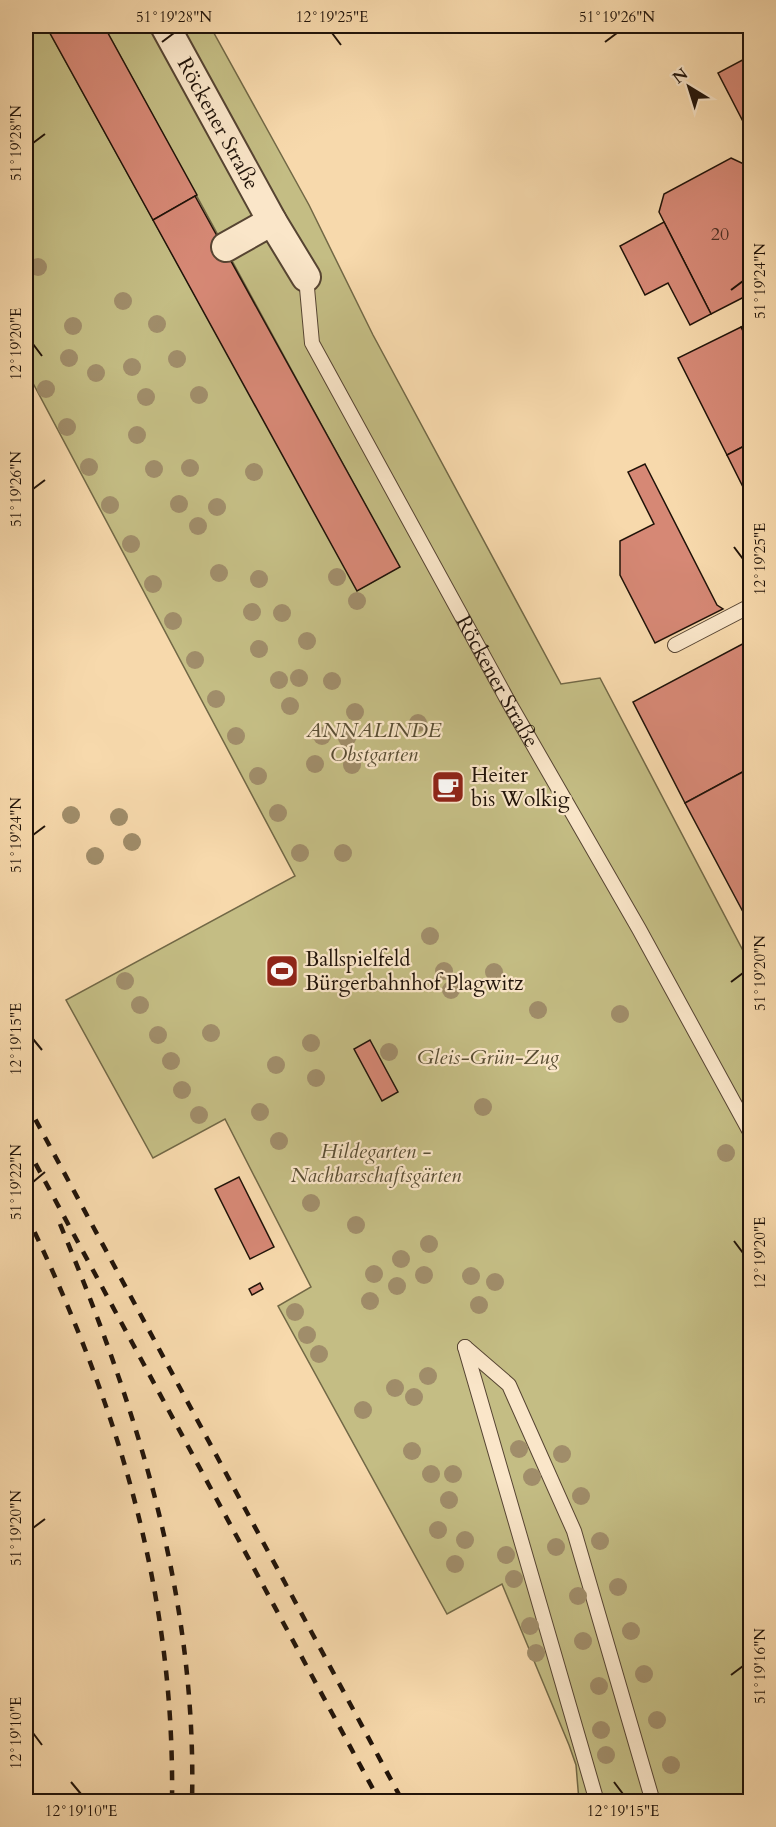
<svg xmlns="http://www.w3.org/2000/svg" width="776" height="1827" font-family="Cardo,serif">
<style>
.green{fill:#c4bd84;stroke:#726846;stroke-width:1.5}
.building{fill:#d68875;stroke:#201309;stroke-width:1.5}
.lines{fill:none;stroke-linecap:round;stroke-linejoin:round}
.service-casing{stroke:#564432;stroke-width:16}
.minor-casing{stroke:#564432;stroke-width:32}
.service{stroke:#fae6c9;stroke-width:14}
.minor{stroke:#fae6c9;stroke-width:28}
.rail{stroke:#201309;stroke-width:4.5;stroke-dasharray:10 10;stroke-linecap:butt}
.tree{fill:#a08d6a}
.ticks{fill:none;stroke:#201309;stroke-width:2}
.labels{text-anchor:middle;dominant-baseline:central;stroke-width:4.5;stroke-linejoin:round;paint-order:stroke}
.number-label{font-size:18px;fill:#4e3024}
.street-label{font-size:21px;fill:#201309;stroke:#fae6c9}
.park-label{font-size:21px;font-style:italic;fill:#594e34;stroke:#fae6c9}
.poi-label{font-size:21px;fill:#201309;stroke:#fae6c9;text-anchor:start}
.neatline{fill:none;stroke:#201309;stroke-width:2}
.ticks-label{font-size:15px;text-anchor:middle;fill:#201309}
</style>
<rect width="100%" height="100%" fill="#f7d9ac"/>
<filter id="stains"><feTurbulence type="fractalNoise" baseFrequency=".00333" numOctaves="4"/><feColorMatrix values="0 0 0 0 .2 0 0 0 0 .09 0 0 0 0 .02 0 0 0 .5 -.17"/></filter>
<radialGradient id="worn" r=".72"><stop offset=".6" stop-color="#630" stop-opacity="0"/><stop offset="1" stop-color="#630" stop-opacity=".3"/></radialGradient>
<polygon class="green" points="26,26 46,26 358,590 399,567 104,26 210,26 309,205 373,335 561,684 600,678 750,964 750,1801 579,1801 576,1765 569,1745 502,1584 447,1614 278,1306 311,1287 225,1119 153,1158 66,1000 295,876 26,370"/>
<g class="building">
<polygon points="46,26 104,26 197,195 153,220"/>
<polygon points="750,56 750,135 718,73"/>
<polygon points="750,156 750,175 743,159"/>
<polygon points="731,158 744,164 750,175 750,294 711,314 659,212 664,194"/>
<polygon points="195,196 400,567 357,591 153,220"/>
<polygon points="664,222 711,314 690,325 668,283 645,295 620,246"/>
<polygon points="750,322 750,346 741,327"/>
<polygon points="741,327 750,346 750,443 727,455 678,358"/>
<polygon points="750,443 750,501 727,455"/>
<polygon points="645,464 717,605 723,609 655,643 620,575 620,541 654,524 628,472"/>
<polygon points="750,640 750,768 685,803 633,702"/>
<polygon points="750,768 750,925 685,803"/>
<polygon points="370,1040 398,1092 382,1101 354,1049"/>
<polygon points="239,1177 274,1247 250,1259 215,1189"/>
<polygon points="260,1283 263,1289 252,1295 249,1289"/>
</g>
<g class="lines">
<defs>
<g id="service">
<path id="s1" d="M 306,277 L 312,343 L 508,701 L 639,929 L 750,1132"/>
<polyline points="675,645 750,606"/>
<polyline points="465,1347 509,1385 574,1531 653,1802"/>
<polyline points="465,1347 597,1802"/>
</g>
<g id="minor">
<path id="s2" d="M 165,26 L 272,221 L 306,277"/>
<polyline points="226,247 272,221"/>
</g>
</defs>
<use href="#service" class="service-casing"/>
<use href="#minor" class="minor-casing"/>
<use href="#service" class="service"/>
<use href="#minor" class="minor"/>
<g class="rail">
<polyline points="26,1102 403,1802"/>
<polyline points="26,1146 380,1802"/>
<path d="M 26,1214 C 117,1403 175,1590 172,1802"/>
<path d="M 60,1224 C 138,1411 197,1597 192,1802"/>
</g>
</g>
<g class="tree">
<circle cx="38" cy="267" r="9"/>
<circle cx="123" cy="301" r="9"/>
<circle cx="157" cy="324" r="9"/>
<circle cx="73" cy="326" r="9"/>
<circle cx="69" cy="358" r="9"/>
<circle cx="177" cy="359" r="9"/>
<circle cx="132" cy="367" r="9"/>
<circle cx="96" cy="373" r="9"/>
<circle cx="46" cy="389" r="9"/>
<circle cx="199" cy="395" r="9"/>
<circle cx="146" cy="397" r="9"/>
<circle cx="67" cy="427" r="9"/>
<circle cx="137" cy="435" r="9"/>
<circle cx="89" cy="467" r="9"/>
<circle cx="190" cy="468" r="9"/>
<circle cx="154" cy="469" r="9"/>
<circle cx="254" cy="472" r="9"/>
<circle cx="179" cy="504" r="9"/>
<circle cx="110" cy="505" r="9"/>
<circle cx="217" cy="507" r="9"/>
<circle cx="198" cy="526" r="9"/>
<circle cx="131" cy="544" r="9"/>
<circle cx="219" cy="573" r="9"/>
<circle cx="337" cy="577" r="9"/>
<circle cx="259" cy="579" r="9"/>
<circle cx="153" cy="584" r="9"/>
<circle cx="357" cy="601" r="9"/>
<circle cx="252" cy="612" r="9"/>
<circle cx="282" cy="613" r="9"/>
<circle cx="173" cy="621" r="9"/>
<circle cx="307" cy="641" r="9"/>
<circle cx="259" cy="649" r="9"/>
<circle cx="195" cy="660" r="9"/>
<circle cx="299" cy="678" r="9"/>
<circle cx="279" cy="680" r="9"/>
<circle cx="332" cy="681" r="9"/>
<circle cx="216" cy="699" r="9"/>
<circle cx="290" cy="706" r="9"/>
<circle cx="355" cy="712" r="9"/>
<circle cx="418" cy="723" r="9"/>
<circle cx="236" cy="736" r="9"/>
<circle cx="322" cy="736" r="9"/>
<circle cx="347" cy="738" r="9"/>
<circle cx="315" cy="764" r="9"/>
<circle cx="352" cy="765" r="9"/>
<circle cx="258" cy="776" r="9"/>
<circle cx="278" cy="813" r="9"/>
<circle cx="71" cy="815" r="9"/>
<circle cx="119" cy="817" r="9"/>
<circle cx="132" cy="842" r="9"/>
<circle cx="300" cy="853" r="9"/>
<circle cx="343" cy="853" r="9"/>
<circle cx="95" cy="856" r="9"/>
<circle cx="430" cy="936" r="9"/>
<circle cx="444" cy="971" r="9"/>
<circle cx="494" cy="972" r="9"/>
<circle cx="125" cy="981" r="9"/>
<circle cx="451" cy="990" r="9"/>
<circle cx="140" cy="1005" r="9"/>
<circle cx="538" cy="1010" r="9"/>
<circle cx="620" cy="1014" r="9"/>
<circle cx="211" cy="1033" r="9"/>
<circle cx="158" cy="1035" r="9"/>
<circle cx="311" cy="1043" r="9"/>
<circle cx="389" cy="1052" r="9"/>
<circle cx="171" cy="1061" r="9"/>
<circle cx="276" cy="1065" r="9"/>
<circle cx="316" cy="1078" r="9"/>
<circle cx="182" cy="1090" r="9"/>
<circle cx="483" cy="1107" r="9"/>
<circle cx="260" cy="1112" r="9"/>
<circle cx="199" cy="1115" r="9"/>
<circle cx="279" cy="1141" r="9"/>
<circle cx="726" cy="1153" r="9"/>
<circle cx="311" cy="1203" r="9"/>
<circle cx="356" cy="1225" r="9"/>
<circle cx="429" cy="1244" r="9"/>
<circle cx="401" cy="1259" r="9"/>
<circle cx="374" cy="1274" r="9"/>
<circle cx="424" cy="1275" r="9"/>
<circle cx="471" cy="1276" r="9"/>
<circle cx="495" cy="1282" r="9"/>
<circle cx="397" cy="1286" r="9"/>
<circle cx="370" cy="1301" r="9"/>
<circle cx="479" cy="1305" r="9"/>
<circle cx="295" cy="1312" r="9"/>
<circle cx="307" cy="1335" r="9"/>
<circle cx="319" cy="1354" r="9"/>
<circle cx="428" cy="1376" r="9"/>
<circle cx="395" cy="1388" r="9"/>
<circle cx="414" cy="1397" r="9"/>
<circle cx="363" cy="1410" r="9"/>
<circle cx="519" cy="1449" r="9"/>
<circle cx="412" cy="1451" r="9"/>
<circle cx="562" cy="1454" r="9"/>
<circle cx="431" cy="1474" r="9"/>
<circle cx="453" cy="1474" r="9"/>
<circle cx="532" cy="1477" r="9"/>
<circle cx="581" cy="1496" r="9"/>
<circle cx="449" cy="1500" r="9"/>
<circle cx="438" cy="1530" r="9"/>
<circle cx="465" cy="1540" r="9"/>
<circle cx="600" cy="1541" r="9"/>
<circle cx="556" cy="1547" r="9"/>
<circle cx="506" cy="1555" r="9"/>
<circle cx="455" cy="1564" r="9"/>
<circle cx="514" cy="1579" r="9"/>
<circle cx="618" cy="1587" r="9"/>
<circle cx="578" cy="1596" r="9"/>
<circle cx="530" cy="1626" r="9"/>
<circle cx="631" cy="1631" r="9"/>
<circle cx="583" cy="1641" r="9"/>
<circle cx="536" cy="1653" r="9"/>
<circle cx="644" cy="1674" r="9"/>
<circle cx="599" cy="1686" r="9"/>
<circle cx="657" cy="1720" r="9"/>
<circle cx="601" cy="1730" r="9"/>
<circle cx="606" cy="1755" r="9"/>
<circle cx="671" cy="1765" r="9"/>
</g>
<path class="ticks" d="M 332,33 L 341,45M 162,42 L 174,33M 605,42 L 617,33M 33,143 L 45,134M 731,290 L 743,281M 33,344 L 42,356M 33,489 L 45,480M 734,547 L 743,559M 33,835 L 45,826M 731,982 L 743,973M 33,1039 L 42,1050M 33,1182 L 45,1172M 734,1241 L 743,1253M 33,1528 L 45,1519M 731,1675 L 743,1666M 33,1733 L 42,1745M 71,1782 L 81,1794M 614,1782 L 623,1794"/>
<defs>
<symbol id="cafe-square" viewBox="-11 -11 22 22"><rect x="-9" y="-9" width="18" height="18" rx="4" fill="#8f2418" stroke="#fae6c9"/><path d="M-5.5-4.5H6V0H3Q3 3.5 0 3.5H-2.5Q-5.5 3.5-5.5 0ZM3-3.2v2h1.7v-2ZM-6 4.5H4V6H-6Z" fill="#fff"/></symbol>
<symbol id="stadium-square" viewBox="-11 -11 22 22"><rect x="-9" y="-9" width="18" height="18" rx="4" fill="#8f2418" stroke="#fae6c9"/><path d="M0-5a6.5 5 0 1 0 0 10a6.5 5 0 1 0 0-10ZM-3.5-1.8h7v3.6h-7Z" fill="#fff"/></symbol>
</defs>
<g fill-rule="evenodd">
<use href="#cafe-square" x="429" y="768" width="38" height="38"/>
<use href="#stadium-square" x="263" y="952" width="38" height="38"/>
</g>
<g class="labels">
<g class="number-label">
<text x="720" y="234">20</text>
</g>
<g class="street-label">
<text stroke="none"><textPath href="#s2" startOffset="111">Röckener Straße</textPath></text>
<text stroke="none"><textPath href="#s1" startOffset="452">Röckener Straße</textPath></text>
</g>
<g class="park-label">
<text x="374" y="730">ANNALINDE<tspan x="374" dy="24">Obstgarten</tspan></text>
<text x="488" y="1057">Gleis-Grün-Zug</text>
<text x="376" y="1151">Hildegarten -<tspan x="376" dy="24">Nachbarschaftsgärten</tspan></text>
</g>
<g class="poi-label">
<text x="471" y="775">Heiter<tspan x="471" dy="24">bis Wolkig</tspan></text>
<text x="305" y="959">Ballspielfeld<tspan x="305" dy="24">Bürgerbahnhof Plagwitz</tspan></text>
</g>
</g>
<rect width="776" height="1827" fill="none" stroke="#f7d9ac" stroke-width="66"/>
<g transform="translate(689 87) rotate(322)" stroke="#fae6c9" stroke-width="4.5" paint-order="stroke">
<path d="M0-4.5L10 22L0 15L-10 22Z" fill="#201309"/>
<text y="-9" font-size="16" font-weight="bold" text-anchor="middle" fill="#201309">N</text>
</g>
<rect x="33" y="33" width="710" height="1761" class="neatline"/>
<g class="ticks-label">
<text x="174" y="22">51°19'28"N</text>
<text x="332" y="22">12°19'25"E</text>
<text x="617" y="22">51°19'26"N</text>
<text transform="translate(16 143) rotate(-90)" y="5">51°19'28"N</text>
<text transform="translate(760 281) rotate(-90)" y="5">51°19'24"N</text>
<text transform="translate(16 344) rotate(-90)" y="5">12°19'20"E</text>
<text transform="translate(16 489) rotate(-90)" y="5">51°19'26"N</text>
<text transform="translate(760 559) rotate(-90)" y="5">12°19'25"E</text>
<text transform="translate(16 835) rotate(-90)" y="5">51°19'24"N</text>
<text transform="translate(760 973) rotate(-90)" y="5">51°19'20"N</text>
<text transform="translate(16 1039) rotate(-90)" y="5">12°19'15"E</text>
<text transform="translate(16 1182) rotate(-90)" y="5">51°19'22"N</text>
<text transform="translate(760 1253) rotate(-90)" y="5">12°19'20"E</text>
<text transform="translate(16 1528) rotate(-90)" y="5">51°19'20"N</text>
<text transform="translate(760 1666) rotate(-90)" y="5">51°19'16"N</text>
<text transform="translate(16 1733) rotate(-90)" y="5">12°19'10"E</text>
<text x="81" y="1816">12°19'10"E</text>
<text x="623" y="1816">12°19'15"E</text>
</g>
<rect width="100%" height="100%" filter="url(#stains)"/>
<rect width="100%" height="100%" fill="url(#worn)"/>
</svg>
